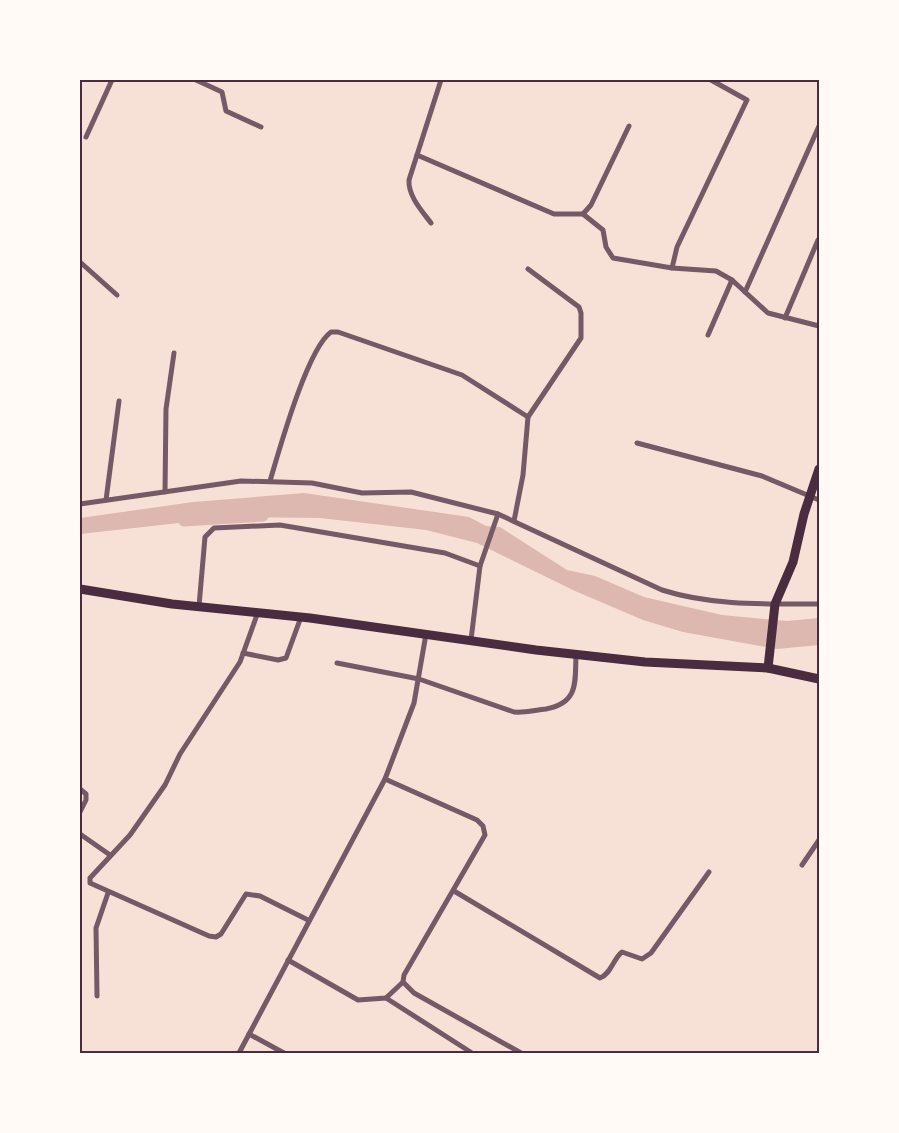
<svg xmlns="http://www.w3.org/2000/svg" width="899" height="1133" font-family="Mulish,sans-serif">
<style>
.water{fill:#dcb8b0}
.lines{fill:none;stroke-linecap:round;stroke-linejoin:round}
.canal{stroke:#dcb8b0;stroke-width:11}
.minor{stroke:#755966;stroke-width:5}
.secondary{stroke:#4a2c40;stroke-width:9}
.neatline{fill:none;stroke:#4a2c40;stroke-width:2}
</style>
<rect width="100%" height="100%" fill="#f7e1d7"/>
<polygon class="water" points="304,493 469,517 486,526 500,527 567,570 595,576 644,597 722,615 787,621 819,618 819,645 777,649 683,632 643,620 575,591 477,543 426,530 320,518 233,517 80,534 80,518 193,502"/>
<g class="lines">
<polyline class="canal" points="184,521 263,516"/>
<g class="minor">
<polyline points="196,80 222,92 226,111 261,127"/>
<polyline points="86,137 112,80"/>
<polyline points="417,155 554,214 583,214 591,205 629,126"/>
<polyline points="583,214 603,230 606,247 613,258 672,268 716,271 732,280 768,313 819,326"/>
<path d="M 431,223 C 422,211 408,196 409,180 L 441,80"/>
<polyline points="80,262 117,295"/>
<polyline points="672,268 677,247 747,100 711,80"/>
<polyline points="745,292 819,126"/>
<polyline points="785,318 818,240"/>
<polyline points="708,335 732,280"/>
<polyline points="528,417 581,338 581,313 579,307 528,269"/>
<polyline points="637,443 762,476 819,500"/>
<path d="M 270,481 C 279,451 307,349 331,332 L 338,332 L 462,375 L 528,417 L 523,475 L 514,521"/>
<polyline points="165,492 166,409 174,353"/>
<polyline points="106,500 119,401"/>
<path d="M 80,504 L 241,481 L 312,483 L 362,493 L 411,492 L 498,514 L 662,590 C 712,606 767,604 819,604"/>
<polyline points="199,606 205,537 214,528 280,525 445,553 480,566"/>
<polyline points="258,612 240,662 180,754 165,785 130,835 90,878 90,883 209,936 216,937 221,934 246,894 260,896 308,920"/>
<polyline points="471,640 480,566 498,514"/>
<polyline points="243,653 278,660 286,658 301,617"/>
<path d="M 337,663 L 419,679 L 514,712 C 525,713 535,710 546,709 C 579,703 575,682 576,654"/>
<polyline points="385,779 477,820 483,826 485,835 404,975 403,982 414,993 521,1053"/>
<polyline points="80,789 86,794 86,800 80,812"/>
<polyline points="80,834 110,855"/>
<polyline points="802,865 819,840"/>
<path d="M 454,891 L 600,978 C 611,974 613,959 622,952 L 642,959 L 651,953 L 709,872"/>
<polyline points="288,960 358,1000 386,998 403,982"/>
<polyline points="97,996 96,928 108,893"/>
<polyline points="386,998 472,1053"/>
<polyline points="249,1034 284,1053"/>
<polyline points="239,1053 385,779 414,703 426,634"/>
</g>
<g class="secondary">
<polyline points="80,589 172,604 310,618 536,650 645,662 768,668 819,679"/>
<polyline points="768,668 775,604 793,562 804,514 819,469"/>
</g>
</g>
<rect width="899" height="1133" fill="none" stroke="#fffaf5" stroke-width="162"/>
<rect x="81" y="81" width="737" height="971" class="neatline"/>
</svg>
